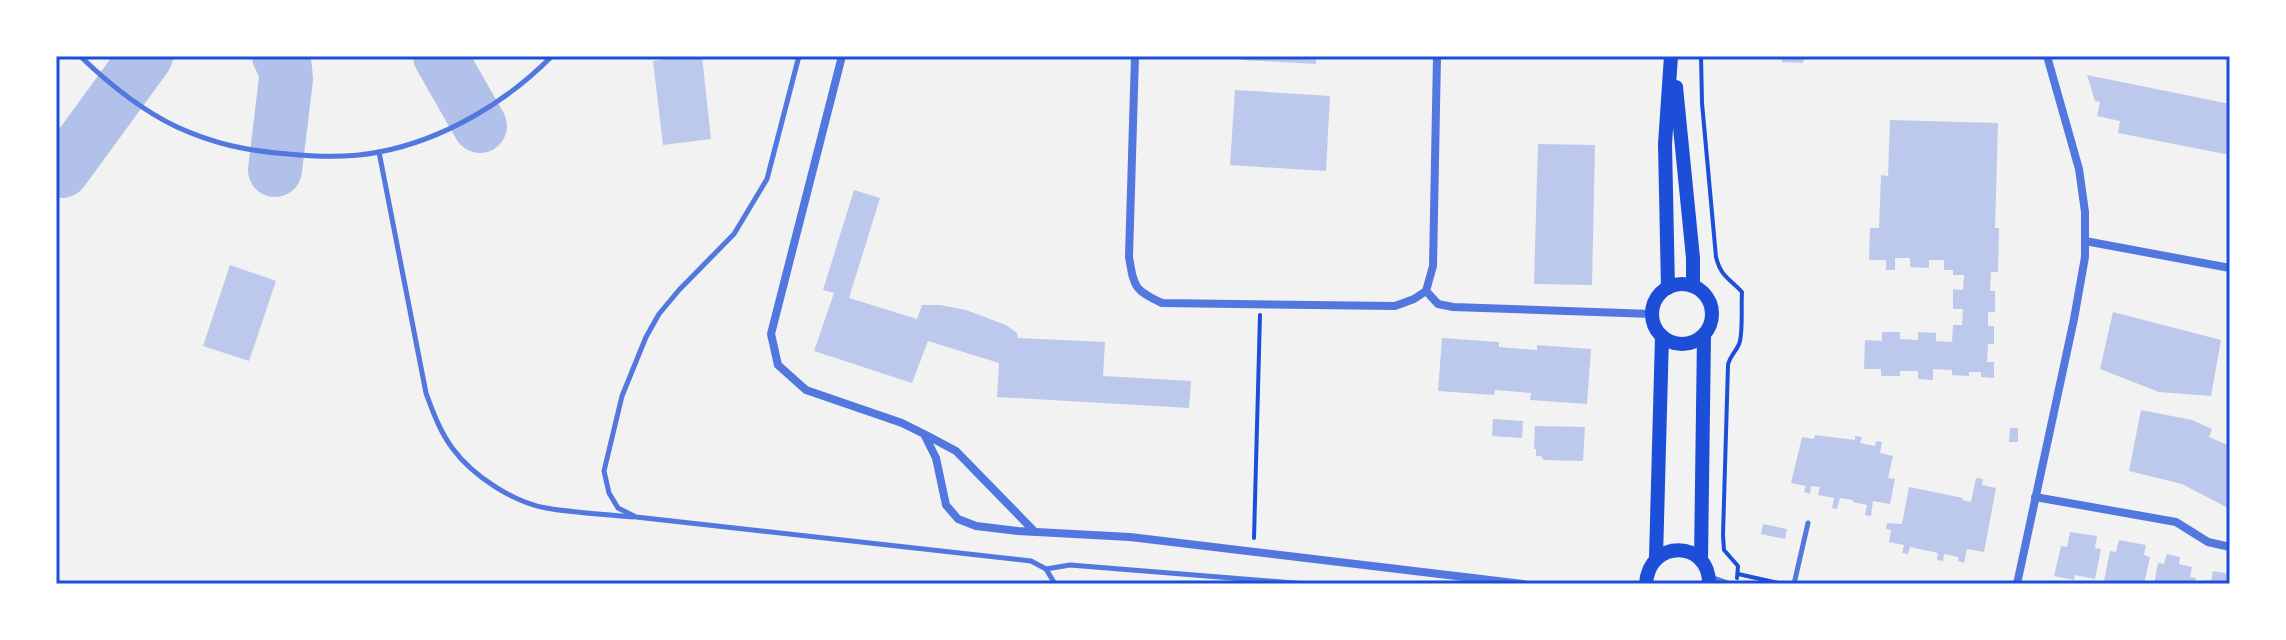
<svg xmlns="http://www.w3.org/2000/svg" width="2286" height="640" font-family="Karla,sans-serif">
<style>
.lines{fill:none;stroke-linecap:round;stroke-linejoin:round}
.taxiway{stroke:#b2c1ea;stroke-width:54}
.building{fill:#bdc9ec}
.path{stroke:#1d4ed8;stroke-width:4}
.service{stroke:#5277de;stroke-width:5}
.minor{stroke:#5277de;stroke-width:8}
.secondary{stroke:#1d4ed8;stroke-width:14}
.neatline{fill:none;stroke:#1d4ed8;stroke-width:3}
</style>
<rect width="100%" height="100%" fill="#f2f2f2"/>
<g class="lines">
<g class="taxiway">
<polyline points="440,56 480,126"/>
<polyline points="275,170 286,79 285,68 279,56"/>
<polyline points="62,171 146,56"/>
</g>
</g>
<g class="building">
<polygon points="694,56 702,56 711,139 663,145 653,61"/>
<polygon points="1242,56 1316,56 1316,64 1242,60"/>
<polygon points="1782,56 1804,56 1803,63 1782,62"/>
<polygon points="2087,75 2230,104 2230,155 2118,133 2120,121 2097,116 2100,102 2095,101"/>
<polygon points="1235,90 1330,96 1326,171 1230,165"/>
<polygon points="1890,120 1998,123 1995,228 1999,228 1998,272 1991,272 1990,291 1995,291 1995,312 1988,312 1988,326 1994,326 1994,344 1988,344 1987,362 1994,362 1994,378 1981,377 1981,372 1969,372 1969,376 1952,375 1952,370 1933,369 1933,380 1918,379 1918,371 1900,371 1900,376 1881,376 1881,369 1864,369 1865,340 1882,341 1882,332 1900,332 1900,339 1918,340 1918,332 1936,333 1936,341 1952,342 1953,325 1962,325 1963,309 1953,309 1953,289 1963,290 1964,275 1953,275 1953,270 1944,270 1944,260 1929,260 1929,268 1910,267 1910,258 1895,258 1895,270 1886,270 1886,260 1869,260 1870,228 1879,228 1881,175 1888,176"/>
<polygon points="1538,144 1595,145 1592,285 1534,284"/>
<polygon points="854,190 880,198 849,298 917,319 922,305 940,305 966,310 1006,325 1017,333 1018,338 1105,342 1103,376 1191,381 1189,408 997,397 999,363 928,341 912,383 814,351 834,293 823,290"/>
<polygon points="230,265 276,281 249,361 203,346"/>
<polygon points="2113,312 2221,340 2211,396 2159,392 2100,369"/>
<polygon points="1442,338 1499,342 1499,347 1537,350 1537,345 1591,349 1587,404 1530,400 1531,393 1495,390 1494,395 1438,391"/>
<polygon points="2141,410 2192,420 2212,429 2209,437 2230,446 2230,509 2182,484 2129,471"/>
<polygon points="1493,419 1523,421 1522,438 1492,436"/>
<polygon points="1535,426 1585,427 1583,461 1544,460 1541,456 1536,456 1536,449 1534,449"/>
<polygon points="2010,428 2018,428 2018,442 2009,442"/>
<polygon points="1815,435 1855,440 1855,436 1862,437 1860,443 1875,446 1876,441 1882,442 1880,453 1893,456 1888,478 1895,479 1890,504 1873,501 1871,516 1865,515 1867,505 1853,502 1853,500 1840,498 1837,509 1832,508 1834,498 1818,495 1820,487 1811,486 1810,494 1804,492 1806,486 1791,483 1802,437 1814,439"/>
<polygon points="1976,478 1983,479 1982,485 1996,488 1984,552 1967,549 1964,563 1958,561 1959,557 1944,554 1943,561 1937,560 1938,553 1910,547 1908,554 1902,553 1904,545 1889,542 1891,530 1886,529 1887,523 1902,524 1909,487 1963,498 1962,500 1971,502"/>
<polygon points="1763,524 1787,529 1785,539 1761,534"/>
<polygon points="2070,532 2097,536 2095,548 2101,549 2095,579 2075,575 2074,580 2054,576 2061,546 2067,547"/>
<polygon points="2119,540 2146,545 2144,555 2150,557 2144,584 2120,584 2104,581 2110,551 2116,552"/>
<polygon points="2167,554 2180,557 2179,564 2192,567 2190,577 2196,578 2195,584 2154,584 2158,563 2164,564"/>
<polygon points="2213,571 2230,574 2230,584 2204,584 2205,580 2211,581"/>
</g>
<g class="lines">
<g class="path">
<path d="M 1701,56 L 1702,103 L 1716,257 C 1721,277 1729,278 1742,292 C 1741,308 1743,326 1740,341 C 1738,350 1730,355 1728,365 L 1723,535 L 1724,550 L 1738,566 L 1737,578"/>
<polyline points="1254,538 1260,315"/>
<polyline points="1738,574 1783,584"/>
</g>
<g class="service">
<path d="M 80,56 C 109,84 141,110 177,127 C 214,144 248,151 288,154 C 318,157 350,158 379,152 C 443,140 507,102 552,56"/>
<polyline points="799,56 767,179 734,234 679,290 659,314 646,337 622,396 604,471 609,493 618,508 636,517 1031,561 1046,569 1055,584"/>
<path d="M 379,152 L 426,393 C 433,412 440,432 453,449 C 473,476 513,502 546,508 C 574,513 604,514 633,517"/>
<polyline points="1046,569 1070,565 1306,584"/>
<polyline points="1794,584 1808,523"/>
</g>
<g class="minor">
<polyline points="842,56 771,334 778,365 806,390 902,423 924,434 936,458 946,505 958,519 976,526 1018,531 1130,537 1523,584"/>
<path d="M 1135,56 L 1129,257 C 1134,287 1134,290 1162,303 L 1395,306 L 1414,299 L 1426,291 L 1433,266 L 1437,56"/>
<polyline points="2085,241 2230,268"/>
<polyline points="1426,291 1438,304 1453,307 1652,314"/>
<polyline points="926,435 956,451 1034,531"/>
<polyline points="2035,497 2176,522 2208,542 2230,547"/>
<polyline points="1709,578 1726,584"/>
<polyline points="2017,584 2074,319 2085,257 2085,212 2079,169 2047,56"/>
</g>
<g class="secondary">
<polyline points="1676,87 1693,258 1693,286"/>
<circle cx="1682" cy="314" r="30"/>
<polyline points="1668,288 1665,144 1671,56"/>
<polyline points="1656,558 1662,336"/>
<polyline points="1701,560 1704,335"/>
<path d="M 1646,584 C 1649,538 1710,540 1709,584"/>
</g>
</g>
<rect width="2286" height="640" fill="none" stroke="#ffffff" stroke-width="116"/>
<rect x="58" y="58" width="2170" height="524" class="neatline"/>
</svg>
